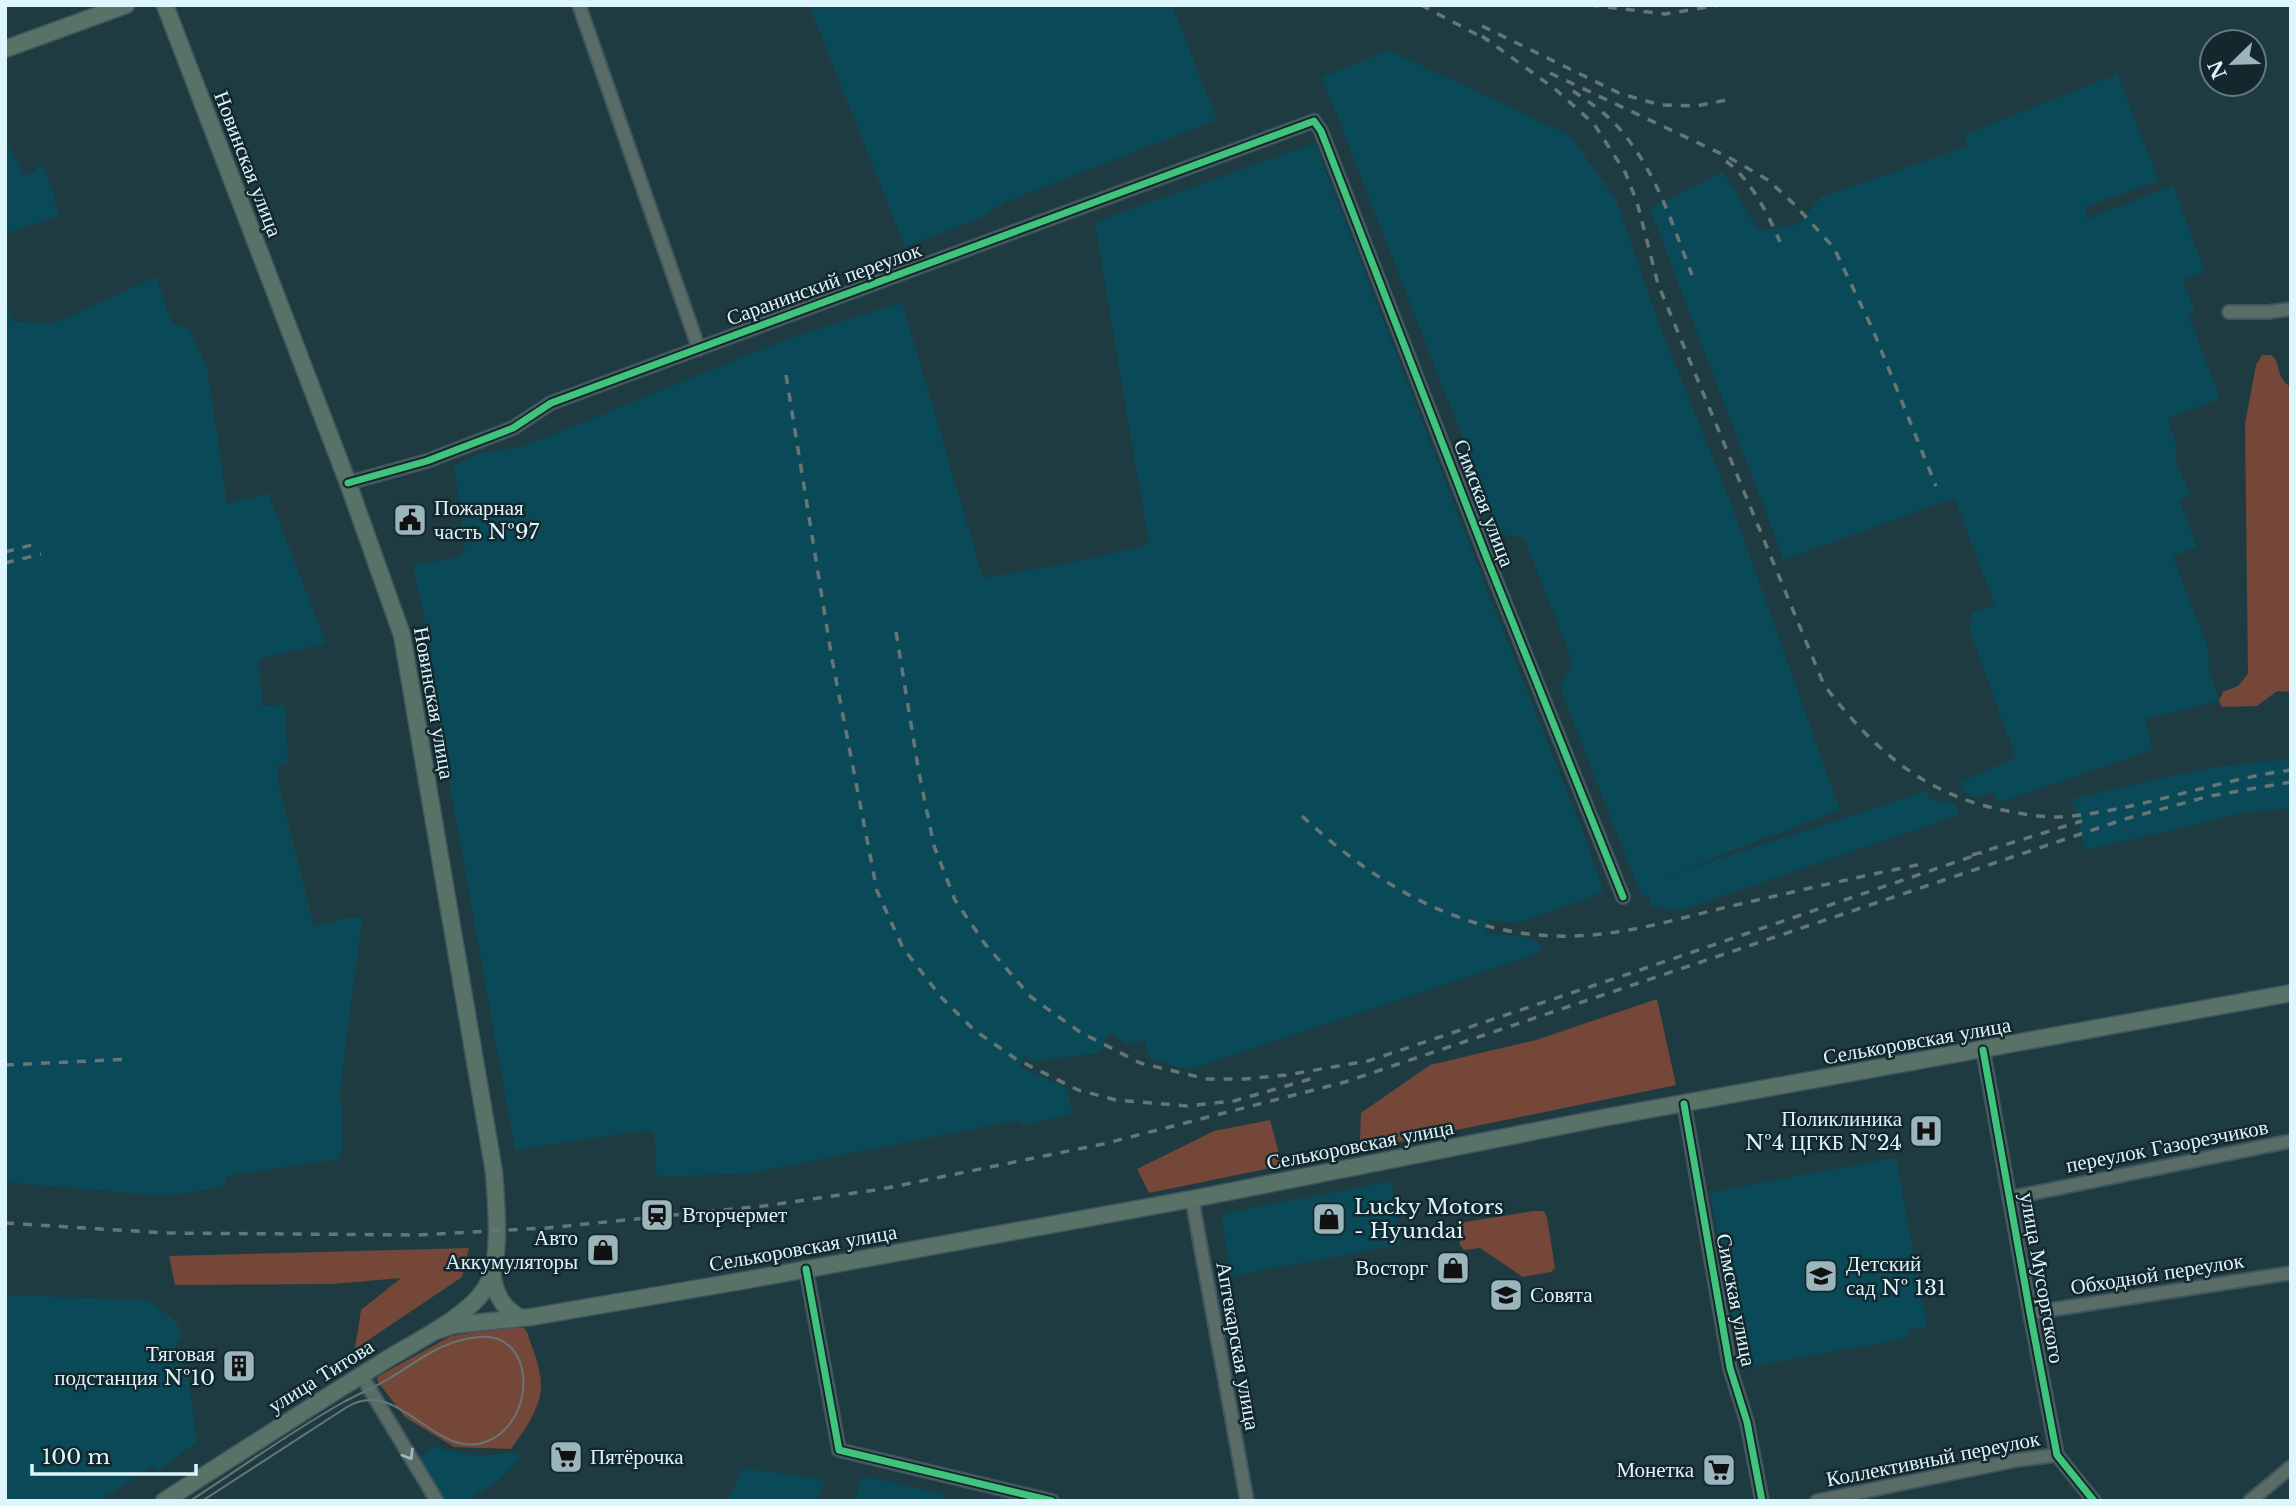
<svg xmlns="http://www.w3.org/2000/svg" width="2296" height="1506" font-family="'Libre Baskerville',serif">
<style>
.built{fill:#0a4a58}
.green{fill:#744738}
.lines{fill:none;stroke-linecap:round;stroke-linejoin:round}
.minor-casing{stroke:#40575e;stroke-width:16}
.major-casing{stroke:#40575e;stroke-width:19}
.minor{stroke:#596c65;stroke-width:12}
.major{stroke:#587267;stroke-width:16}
.tram{stroke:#657675;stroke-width:2}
.rail{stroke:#657675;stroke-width:3.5;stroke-dasharray:9 9;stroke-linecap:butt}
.cycleway-casing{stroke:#13272d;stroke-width:11}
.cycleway{stroke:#40c37c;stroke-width:7}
.oneway{stroke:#a2b8b9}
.labels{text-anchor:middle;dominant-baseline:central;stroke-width:5;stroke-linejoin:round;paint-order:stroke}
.street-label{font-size:21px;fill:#ddf6fe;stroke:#13272d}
.poi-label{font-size:21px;fill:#ddf6fe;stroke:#13272d;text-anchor:start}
</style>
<rect width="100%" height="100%" fill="#1f3b42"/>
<g class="built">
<polygon points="809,5 1172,5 1217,120 1005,202 981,218 905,247"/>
<polygon points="1388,50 1570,135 1616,200 1661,329 1732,506 1840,810 1661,878 1926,791 1931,800 1954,803 1959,815 1678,911 1651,906 1649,895 1642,897 1561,691 1560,686 1572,663 1568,650 1524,538 1500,534 1322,77"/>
<polygon points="2117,74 2159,181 2085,207 2087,219 2173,185 2205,272 2183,280 2195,311 2188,314 2220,398 2167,419 2175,440 2177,463 2190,495 2179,500 2197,547 2173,557 2208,648 2209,670 2220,701 2145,719 2153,750 1998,803 1994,793 1974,798 1962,790 1960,782 2016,758 1969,628 1973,612 1995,605 1954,498 1784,560 1650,209 1723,172 1759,231 1799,224 1821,197 1968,146 1964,135"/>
<polygon points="5,140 26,177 42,165 53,192 58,216 6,234 5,288"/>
<polygon points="1315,143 1494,608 1584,834 1604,892 1517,923 1488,920 1485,933 1524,936 1542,945 1537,954 1188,1070 1150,1059 1144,1040 1127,1045 1112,1033 1105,1039 1100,1053 1035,1061 1025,1056 1020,1067 1066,1087 1073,1114 1025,1125 1018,1120 752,1173 657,1177 654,1131 632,1132 515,1150 436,706 424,616 413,565 460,557 465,550 454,466 478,454 525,446 785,340 902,302 983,578 1095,558 1149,544 1095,222"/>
<polygon points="156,277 172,324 189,328 207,367 227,504 268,493 326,643 259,659 262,706 285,705 288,764 278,765 278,782 314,926 346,918 362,918 340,1090 343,1138 343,1147 338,1159 227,1176 224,1187 165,1196 5,1182 5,301 14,322 55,323"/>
<polygon points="2291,759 2291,808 2244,813 2086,850 2071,799 2209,768"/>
<polygon points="1896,1158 1927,1327 1907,1330 1908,1338 1742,1368 1710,1192"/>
<polygon points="1392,1181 1400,1245 1231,1276 1221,1214"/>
<polygon points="5,1295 149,1300 176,1322 181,1330 182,1340 176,1341 176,1350 188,1375 197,1442 158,1471 152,1466 99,1501 5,1501"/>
<polygon points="437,1446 446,1450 481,1456 513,1452 521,1456 498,1481 466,1501 444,1501 418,1458"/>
<polygon points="743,1468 825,1480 816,1501 728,1501"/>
<polygon points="863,1476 945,1495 942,1501 854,1501"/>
</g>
<g class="green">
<path d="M 2262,355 L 2272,355 C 2282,366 2274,374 2291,388 L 2291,692 L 2277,691 L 2257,706 L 2222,707 L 2219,701 L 2223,692 L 2238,686 L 2248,674 L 2245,424 L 2256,365 Z"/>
<polygon points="1657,999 1676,1085 1149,1193 1137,1169 1214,1131 1270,1120 1280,1157 1360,1142 1361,1113 1430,1065 1536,1040"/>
<polygon points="1534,1211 1544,1211 1547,1217 1555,1268 1551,1272 1523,1277 1480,1248 1464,1250 1460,1245 1459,1223"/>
<polygon points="469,1248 462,1277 355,1349 361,1310 401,1278 333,1284 175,1285 169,1256"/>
<path d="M 502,1328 L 524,1328 L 527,1332 C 532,1348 541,1367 541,1385 C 541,1408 524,1431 511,1449 L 454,1447 L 405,1417 L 378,1382 L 377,1377 L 451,1336 Z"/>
</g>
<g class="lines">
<defs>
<g id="minor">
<polyline points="579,5 699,349"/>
<polyline points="2229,312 2268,312 2291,309"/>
<polyline points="348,483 427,461 513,428 551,403 1314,121 1321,131 1488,561 1623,897"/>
<polyline points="1983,1050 2030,1313 2057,1455 2094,1501"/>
<polyline points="1684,1104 1730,1368 1747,1422 1762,1501"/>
<polyline points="2009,1198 2291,1141"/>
<polyline points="1192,1199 1247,1501"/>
<polyline points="806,1269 839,1450 1052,1501"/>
<polyline points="2030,1313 2291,1273"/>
<polyline points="361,1375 437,1501"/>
<polyline points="1817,1501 2017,1460 2057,1455"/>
<polyline points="2250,1501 2291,1467"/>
</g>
<g id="major">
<polyline points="5,49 126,5"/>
<path d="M 492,1272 C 495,1294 501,1306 520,1318"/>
<polyline points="436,1331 454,1325 531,1317 747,1280 1192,1199 1602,1118 2291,993"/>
<path d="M 164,1501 C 237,1455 308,1408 381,1363 C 412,1343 465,1319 485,1289 C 503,1262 496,1203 494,1172 L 402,635 L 348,483 L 165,5"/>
</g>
</defs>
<use href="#minor" class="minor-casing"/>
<use href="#major" class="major-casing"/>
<use href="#minor" class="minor"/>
<use href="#major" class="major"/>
<path class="tram" d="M 190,1501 C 241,1468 290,1432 342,1403 C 356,1395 371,1389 385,1381 C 418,1362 440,1340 480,1337 C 537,1333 536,1421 488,1441 C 435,1463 400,1375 347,1407 L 202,1501"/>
<g class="rail">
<polyline points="1421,5 1489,41"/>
<polyline points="1590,5 1665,14 1720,5"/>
<polyline points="1482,26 1621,94 1661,105 1696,106 1727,100"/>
<path d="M 1482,36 L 1555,89 L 1594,124 L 1625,172 L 1637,202 L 1658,284 L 1824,685 C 1874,750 1925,796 2008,811 C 2029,815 2050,819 2072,816 C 2146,808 2216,780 2291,770"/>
<polyline points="1550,73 1728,157 1768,180 1795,205 1834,248 1873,330 1936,486"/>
<path d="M 1573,91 C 1591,103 1610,116 1623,133 C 1657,174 1673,226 1692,275"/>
<path d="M 1726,161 C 1751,180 1768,214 1780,242"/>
<polyline points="786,375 832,659 877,891 903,948 941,997 974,1030 1016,1059 1078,1090 1116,1100 1187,1106 1234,1101 1314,1078"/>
<polyline points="5,552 39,543"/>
<polyline points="5,563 41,554"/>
<polyline points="896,632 919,773 934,846 955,900 985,944 1031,997 1080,1032 1140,1063 1207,1079 1245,1079 1286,1075 1368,1061 1640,970 1982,853"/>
<path d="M 1302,816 C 1373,882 1456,933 1556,936 C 1612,938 1666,922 1719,909 C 1788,893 1857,877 1927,863"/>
<polyline points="1972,855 2082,821"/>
<polyline points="5,1065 131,1059"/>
<polyline points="5,1223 166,1233 417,1235 547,1228 763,1206 882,1189 1103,1144 1345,1082 2125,819 2210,796 2291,782"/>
</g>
<defs>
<g id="cycleway">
<polyline points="348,483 427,461 513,428 551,403 1314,121 1321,131 1488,561 1623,897"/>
<polyline points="1983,1050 2030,1313 2057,1455 2094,1501"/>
<polyline points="1684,1104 1730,1368 1747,1422 1762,1501"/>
<polyline points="806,1269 839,1450 1052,1501"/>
</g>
</defs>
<use href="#cycleway" class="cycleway-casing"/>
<use href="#cycleway" class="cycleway"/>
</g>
<defs><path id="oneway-chevron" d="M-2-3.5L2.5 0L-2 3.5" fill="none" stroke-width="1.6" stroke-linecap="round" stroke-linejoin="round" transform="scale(1.75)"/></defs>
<use class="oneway" href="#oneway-chevron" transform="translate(409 1455) rotate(58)"/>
<defs>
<symbol id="civic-square" viewBox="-11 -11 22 22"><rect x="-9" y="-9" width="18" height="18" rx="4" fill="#9ab5bc" stroke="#13272d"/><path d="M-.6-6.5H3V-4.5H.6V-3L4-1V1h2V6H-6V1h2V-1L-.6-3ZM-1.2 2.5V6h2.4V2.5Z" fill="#111"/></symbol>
<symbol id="hospital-square" viewBox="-11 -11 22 22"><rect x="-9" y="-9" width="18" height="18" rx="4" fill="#9ab5bc" stroke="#13272d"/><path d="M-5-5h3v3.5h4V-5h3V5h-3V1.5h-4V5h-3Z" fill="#111"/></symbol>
<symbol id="station-square" viewBox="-11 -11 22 22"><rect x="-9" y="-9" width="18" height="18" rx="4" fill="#9ab5bc" stroke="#13272d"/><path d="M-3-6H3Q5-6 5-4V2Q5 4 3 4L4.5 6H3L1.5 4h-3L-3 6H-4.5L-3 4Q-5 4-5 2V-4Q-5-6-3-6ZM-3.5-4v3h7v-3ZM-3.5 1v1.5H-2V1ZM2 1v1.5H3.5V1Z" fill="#111"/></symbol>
<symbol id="shop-square" viewBox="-11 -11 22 22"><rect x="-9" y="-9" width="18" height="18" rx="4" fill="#9ab5bc" stroke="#13272d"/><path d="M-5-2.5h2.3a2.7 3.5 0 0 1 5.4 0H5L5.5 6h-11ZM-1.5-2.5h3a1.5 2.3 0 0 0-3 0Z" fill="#111"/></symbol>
<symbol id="school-square" viewBox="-11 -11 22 22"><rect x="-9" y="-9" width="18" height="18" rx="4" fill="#9ab5bc" stroke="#13272d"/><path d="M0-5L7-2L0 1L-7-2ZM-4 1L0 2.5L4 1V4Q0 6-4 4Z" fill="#111"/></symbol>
<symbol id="building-square" viewBox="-11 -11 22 22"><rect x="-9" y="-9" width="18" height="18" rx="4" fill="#9ab5bc" stroke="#13272d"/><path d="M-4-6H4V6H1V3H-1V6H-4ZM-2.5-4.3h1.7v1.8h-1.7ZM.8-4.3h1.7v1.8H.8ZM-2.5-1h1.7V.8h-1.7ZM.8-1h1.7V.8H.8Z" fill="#111"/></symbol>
<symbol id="supermarket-square" viewBox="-11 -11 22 22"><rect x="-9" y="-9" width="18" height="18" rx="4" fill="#9ab5bc" stroke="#13272d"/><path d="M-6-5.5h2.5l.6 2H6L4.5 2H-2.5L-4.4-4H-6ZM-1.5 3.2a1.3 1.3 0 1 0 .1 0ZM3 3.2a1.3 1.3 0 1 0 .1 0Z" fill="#111"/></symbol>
</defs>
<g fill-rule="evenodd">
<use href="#civic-square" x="391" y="501" width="38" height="38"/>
<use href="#hospital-square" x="1907" y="1112" width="38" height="38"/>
<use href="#station-square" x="638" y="1196" width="38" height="38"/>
<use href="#shop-square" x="1310" y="1200" width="38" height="38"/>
<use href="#shop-square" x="584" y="1231" width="38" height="38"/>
<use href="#shop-square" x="1434" y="1249" width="38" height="38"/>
<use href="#school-square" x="1802" y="1257" width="38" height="38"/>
<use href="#school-square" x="1487" y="1276" width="38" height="38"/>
<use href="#building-square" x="220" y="1347" width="38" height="38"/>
<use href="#supermarket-square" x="547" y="1438" width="38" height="38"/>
<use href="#supermarket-square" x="1700" y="1451" width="38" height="38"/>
</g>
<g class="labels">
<g class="street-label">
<text transform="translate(248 164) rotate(69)">Новинская улица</text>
<text transform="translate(824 284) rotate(-20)">Саранинский переулок</text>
<text transform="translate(1484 503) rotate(69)">Симская улица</text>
<text transform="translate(434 703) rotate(80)">Новинская улица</text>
<text transform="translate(1917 1041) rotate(-10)">Селькоровская улица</text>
<text transform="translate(1360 1145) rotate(-11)">Селькоровская улица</text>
<text transform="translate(2167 1146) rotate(-11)">переулок Газорезчиков</text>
<text transform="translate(803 1248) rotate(-10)">Селькоровская улица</text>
<text transform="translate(2157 1274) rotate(-9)">Обходной переулок</text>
<text transform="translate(2042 1278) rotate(80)">улица Мусоргского</text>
<text transform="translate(1736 1300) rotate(79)">Симская улица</text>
<text transform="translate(1238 1346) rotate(80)">Аптекарская улица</text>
<text transform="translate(321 1376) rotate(-32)">улица Титова</text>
<text transform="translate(1933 1459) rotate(-11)">Коллективный переулок</text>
</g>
<g class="poi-label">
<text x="434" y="508">Пожарная<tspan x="434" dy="24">часть №97</tspan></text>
<text x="1902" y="1119" text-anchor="end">Поликлиника<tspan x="1902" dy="24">№4 ЦГКБ №24</tspan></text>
<text x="1354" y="1207">Lucky Motors<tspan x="1354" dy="24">- Hyundai</tspan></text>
<text x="682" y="1215">Вторчермет</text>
<text x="578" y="1238" text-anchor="end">Авто<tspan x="578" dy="24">Аккумуляторы</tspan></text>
<text x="1846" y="1264">Детский<tspan x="1846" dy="24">сад № 131</tspan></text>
<text x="1428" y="1268" text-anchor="end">Восторг</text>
<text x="1530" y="1295">Совята</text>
<text x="215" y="1354" text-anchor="end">Тяговая<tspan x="215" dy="24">подстанция №10</tspan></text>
<text x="590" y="1457">Пятёрочка</text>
<text x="1694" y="1470" text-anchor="end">Монетка</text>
</g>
</g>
<rect width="2296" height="1506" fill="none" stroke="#ddf6fe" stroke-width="14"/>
<g transform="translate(2233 63) rotate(247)"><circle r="33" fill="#13272d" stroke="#647a81" stroke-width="2"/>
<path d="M0-5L12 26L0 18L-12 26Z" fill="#9ab5bc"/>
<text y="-10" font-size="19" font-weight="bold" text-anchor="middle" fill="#ddf6fe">N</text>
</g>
<path d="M32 1464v10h164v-10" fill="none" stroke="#ddf6fe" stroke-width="3.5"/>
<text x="42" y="1464" font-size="21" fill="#ddf6fe" stroke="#13272d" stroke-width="5" paint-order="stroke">100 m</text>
</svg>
